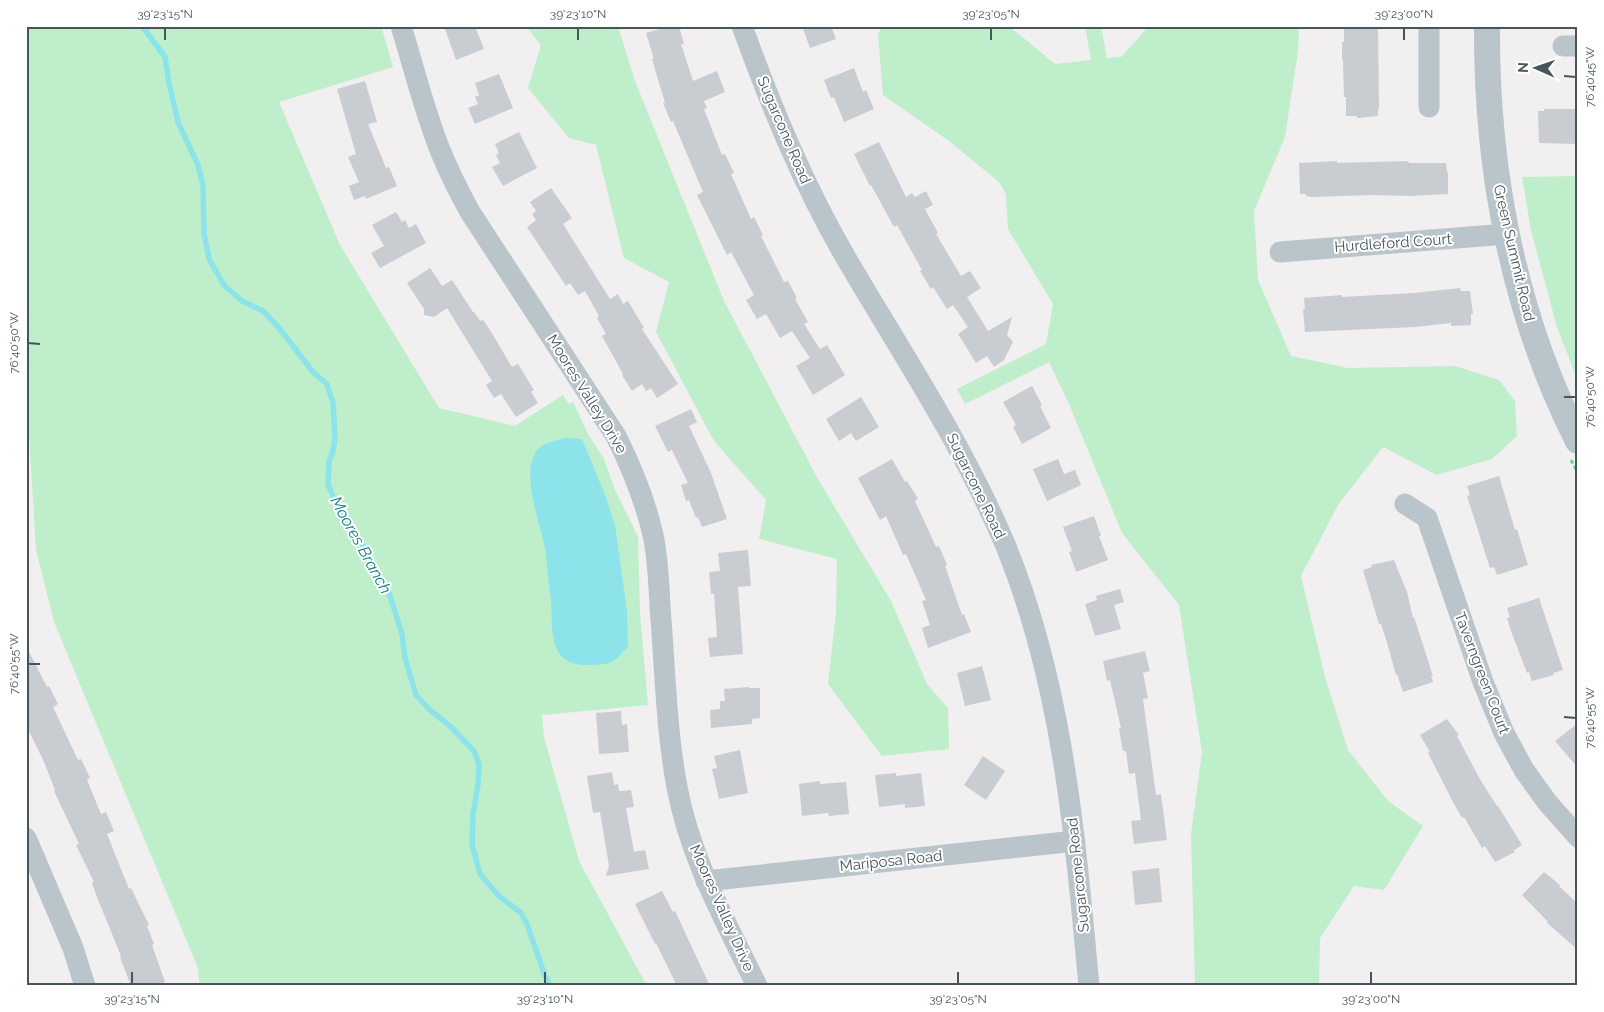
<svg xmlns="http://www.w3.org/2000/svg" width="1604" height="1012" font-family="Raleway,sans-serif">
<style>
.green{fill:#beeeca}
.water{fill:#8ce4ea}
.lines{fill:none;stroke-linecap:round;stroke-linejoin:round}
.stream{stroke:#8ce4ea;stroke-width:5.5}
.building{fill:#c9cdd1}
.path{stroke:#76cc96;stroke-width:3;stroke-dasharray:4 2.5;stroke-linecap:butt}
.minor{stroke:#bac5cb;stroke-width:21}
.tertiary{stroke:#bac5cb;stroke-width:26}
.ticks{fill:none;stroke:#47555c;stroke-width:2}
.labels{text-anchor:middle;dominant-baseline:central;stroke-width:4;stroke-linejoin:round;paint-order:stroke}
.street-label{font-size:15px;fill:#47555c;stroke:#fff}
.water-label{font-size:16px;font-style:italic;fill:#0f8089;stroke:#fff}
.neatline{fill:none;stroke:#47555c;stroke-width:2}
.ticks-label{font-size:12px;text-anchor:middle;fill:#47555c}
</style>
<rect width="100%" height="100%" fill="#f1efef"/>
<g class="green">
<polygon points="26,26 381,26 393,67 279,102 340,245 439,408 515,426 563,395 569,404 573,402 588,434 604,459 615,490 638,537 640,613 648,705 542,715 544,737 579,861 647,986 200,986 198,968 54,622 36,550 28,416 26,411"/>
<polygon points="526,26 618,26 635,81 724,301 819,481 891,601 927,684 948,708 949,749 882,756 828,684 836,613 837,559 759,539 766,500 714,441 656,332 669,282 624,258 596,145 569,138 528,88 541,45"/>
<polygon points="882,26 1009,26 1055,64 1091,60 1085,26 1101,26 1107,58 1121,57 1149,26 1299,26 1298,51 1285,137 1254,211 1258,280 1291,356 1348,368 1455,366 1499,380 1515,401 1517,436 1492,459 1437,475 1383,447 1338,505 1301,576 1325,677 1348,750 1388,801 1423,826 1384,890 1354,886 1320,938 1319,986 1195,986 1191,834 1202,752 1179,605 1122,533 1069,404 1049,362 965,404 957,389 1046,344 1053,304 1008,229 1006,194 999,182 949,141 883,95 878,34"/>
<polygon points="1578,176 1578,381 1557,327 1531,230 1522,177"/>
</g>
<path class="water" d="M 565,438 L 582,439 L 605,495 L 615,525 L 627,611 L 628,647 C 623,651 619,657 614,661 C 607,665 593,665 584,665 C 547,663 553,627 551,600 C 549,585 547,569 546,554 C 542,527 521,479 535,453 C 541,443 555,441 565,438 Z"/>
<g class="lines">
<polyline class="stream" points="142,26 165,57 169,83 178,122 198,165 203,185 204,233 209,259 224,285 242,301 263,311 280,329 313,372 327,384 333,403 335,438 333,451 329,462 328,484 337,506 364,548 389,593 402,634 405,658 416,695 429,709 451,727 474,751 479,764 478,785 473,814 472,844 480,874 498,895 521,913 527,924 545,976 550,986"/>
</g>
<g class="building">
<polygon points="444,26 475,26 484,49 456,60"/>
<polygon points="670,26 679,26 684,44 681,44 693,81 717,71 725,92 704,101 707,108 704,109 722,155 725,154 734,173 731,174 751,219 754,217 763,235 761,236 784,282 788,281 797,298 795,299 808,322 804,324 820,349 827,345 845,375 813,395 796,366 810,358 792,331 780,338 766,314 757,319 746,300 754,295 731,252 727,255 697,195 703,192 673,121 671,122 663,103 665,103 652,59 654,59 646,33"/>
<polygon points="802,26 831,26 836,39 810,48"/>
<polygon points="1344,26 1378,26 1379,109 1378,109 1378,116 1357,118 1357,116 1346,116 1346,97 1344,97 1343,60 1342,60 1342,42 1344,42"/>
<polygon points="854,68 863,92 866,90 874,109 844,122 834,97 831,98 824,80"/>
<polygon points="499,74 513,108 475,124 468,108 478,104 475,97 479,95 475,83"/>
<polygon points="365,81 377,122 368,124 386,168 389,167 397,186 366,199 365,196 354,200 349,186 359,182 348,157 356,154 337,89"/>
<polygon points="1544,109 1578,109 1577,144 1539,143 1538,111 1544,111"/>
<polygon points="519,132 537,168 503,186 492,167 500,163 496,155 499,153 495,144"/>
<polygon points="879,142 906,197 912,193 915,197 926,191 933,205 925,209 938,233 936,234 961,276 970,271 981,288 967,297 988,331 1012,317 1007,335 1013,342 1004,360 994,367 987,356 976,363 958,334 968,327 953,305 947,309 933,287 931,289 920,271 922,270 897,225 894,227 871,185 870,186 854,154"/>
<polygon points="1337,161 1337,163 1408,161 1409,163 1446,163 1447,172 1448,172 1448,194 1410,196 1373,195 1311,197 1306,196 1306,194 1300,194 1299,163"/>
<polygon points="551,188 572,218 563,224 610,299 618,294 623,304 628,301 644,328 642,329 678,384 657,398 651,388 646,391 642,384 632,391 622,375 623,374 602,336 606,334 597,318 599,316 585,291 578,295 570,283 566,286 527,227 536,220 532,214 536,211 530,202"/>
<polygon points="396,212 402,222 405,220 409,228 416,224 426,243 380,268 371,253 384,246 372,225"/>
<polygon points="430,268 442,286 452,280 473,312 474,312 480,321 483,320 490,330 512,367 518,364 534,390 531,392 538,403 516,417 501,394 494,398 486,385 492,381 447,308 434,317 424,315 424,309 407,283"/>
<polygon points="1460,288 1461,291 1470,291 1473,314 1471,314 1471,325 1451,326 1451,323 1415,327 1305,332 1303,309 1305,309 1304,298 1342,295 1342,297 1414,293"/>
<polygon points="1032,386 1042,405 1040,406 1051,428 1022,444 1013,427 1016,425 1003,402"/>
<polygon points="861,397 879,427 856,441 851,433 839,441 826,419"/>
<polygon points="691,409 697,422 689,426 711,473 727,519 702,527 698,517 696,518 689,500 686,501 681,485 688,483 672,450 668,452 655,426"/>
<polygon points="892,459 905,482 907,481 918,499 915,501 936,547 939,546 947,565 945,566 962,615 964,614 971,632 928,648 922,628 930,625 922,601 926,600 906,554 903,555 886,516 880,520 858,478"/>
<polygon points="1058,459 1064,474 1075,470 1081,485 1047,501 1033,469"/>
<polygon points="1499,476 1515,530 1517,529 1528,565 1497,575 1494,567 1490,568 1467,496 1470,495 1467,486"/>
<polygon points="1094,516 1101,536 1099,536 1108,560 1076,572 1069,552 1072,551 1063,527"/>
<polygon points="748,550 751,586 738,587 743,654 710,657 708,638 717,637 714,594 711,594 709,572 720,571 718,553"/>
<polygon points="1394,560 1407,592 1413,618 1414,617 1433,676 1431,676 1433,682 1403,692 1397,674 1396,675 1386,639 1381,624 1379,624 1363,570 1372,567 1371,565"/>
<polygon points="1120,589 1124,602 1114,605 1121,629 1095,636 1085,604 1097,600 1096,596"/>
<polygon points="1539,598 1563,670 1553,673 1554,675 1532,681 1529,672 1527,673 1511,631 1507,618 1510,617 1507,608"/>
<polygon points="26,646 47,687 49,686 58,704 53,707 78,760 81,759 90,778 87,780 101,814 106,812 114,831 107,834 129,889 131,888 149,925 147,926 154,944 152,945 165,982 157,986 131,986 120,957 121,956 97,897 92,883 94,882 76,845 79,844 54,791 55,790 44,762 26,725"/>
<polygon points="1145,651 1150,671 1143,673 1148,698 1143,699 1156,795 1161,794 1167,840 1134,844 1131,821 1141,820 1135,773 1129,774 1126,751 1123,751 1119,729 1121,728 1110,680 1107,681 1103,661"/>
<polygon points="982,666 991,700 965,706 957,673"/>
<polygon points="749,687 749,688 760,688 760,718 752,719 752,724 711,728 710,710 720,709 720,701 725,701 724,689"/>
<polygon points="621,711 622,725 627,724 629,752 599,754 596,713"/>
<polygon points="1447,719 1459,735 1457,736 1481,781 1497,806 1498,806 1522,845 1513,851 1515,852 1495,862 1485,846 1482,848 1464,817 1462,818 1453,802 1428,753 1430,752 1420,735"/>
<polygon points="1578,723 1578,768 1555,741"/>
<polygon points="740,750 748,793 719,799 712,769 717,768 714,756"/>
<polygon points="983,756 1005,771 986,800 964,785"/>
<polygon points="612,772 614,785 618,784 619,791 631,790 634,807 626,808 634,852 645,850 649,869 606,876 609,866 600,812 593,813 587,776"/>
<polygon points="896,773 896,776 921,773 925,806 905,808 905,804 879,807 875,775"/>
<polygon points="820,781 820,784 846,782 849,814 829,816 828,813 802,816 799,784"/>
<polygon points="1159,868 1162,902 1135,905 1132,871"/>
<polygon points="1544,872 1560,885 1559,886 1578,904 1578,950 1547,923 1548,922 1522,895"/>
<polygon points="662,891 673,912 675,911 710,986 677,986 656,943 655,944 635,904"/>
</g>
<g class="lines">
<polyline class="path" points="1571,460 1578,473"/>
<g class="minor">
<path d="M 401,26 C 414,68 424,110 440,150 C 449,172 459,192 470,212 L 616,436 C 632,468 645,500 653,535 C 658,558 659,583 660,607 C 665,666 666,729 677,787 C 690,858 726,922 757,986"/>
<path d="M 742,26 C 771,106 803,184 846,258 C 901,352 962,443 1005,544 C 1063,685 1075,836 1089,986"/>
<polyline points="1429,26 1429,107"/>
<polyline points="1563,46 1578,46"/>
<polyline points="1280,252 1507,234"/>
<polyline points="1405,504 1427,518 1483,682 1504,733 1524,770 1547,802 1578,837"/>
<polyline points="26,838 73,948 85,986"/>
<polyline points="706,881 1075,841"/>
</g>
<path class="tertiary" d="M 1487,26 C 1486,168 1513,313 1578,441"/>
</g>
<path class="ticks" d="M 165,40 L 165,28M 578,40 L 578,28M 991,40 L 991,28M 1404,40 L 1404,28M 1564,76 L 1576,77M 28,343 L 40,344M 1564,397 L 1576,397M 28,664 L 40,664M 1564,717 L 1576,718M 132,984 L 132,972M 545,984 L 545,972M 958,984 L 958,972M 1371,984 L 1371,972"/>
<g class="labels">
<g class="street-label">
<text transform="translate(784 130) rotate(67)">Sugarcone Road</text>
<text transform="translate(1393 243) rotate(-4)">Hurdleford Court</text>
<text transform="translate(1514 253) rotate(77)">Green Summit Road</text>
<text transform="translate(587 394) rotate(58)">Moores Valley Drive</text>
<text transform="translate(976 486) rotate(64)">Sugarcone Road</text>
<text transform="translate(1482 673) rotate(69)">Taverngreen Court</text>
<text transform="translate(891 861) rotate(-6)">Mariposa Road</text>
<text transform="translate(1078 875) rotate(-96)">Sugarcone Road</text>
<text transform="translate(722 908) rotate(66)">Moores Valley Drive</text>
</g>
<g class="water-label">
<text transform="translate(361 545) rotate(61)">Moores Branch</text>
</g>
</g>
<rect width="1604" height="1012" fill="none" stroke="#ffffff" stroke-width="55"/>
<g transform="translate(1536 68) rotate(272)" stroke="#ffffff" stroke-width="4" paint-order="stroke">
<path d="M0-4L9 19L0 12L-9 19Z" fill="#47555c"/>
<text y="-8" font-size="14" font-weight="bold" text-anchor="middle" fill="#47555c">N</text>
</g>
<rect x="28" y="28" width="1548" height="956" class="neatline"/>
<g class="ticks-label">
<text x="165" y="18">39°23'15"N</text>
<text x="578" y="18">39°23'10"N</text>
<text x="991" y="18">39°23'05"N</text>
<text x="1404" y="18">39°23'00"N</text>
<text transform="translate(1590 77) rotate(-90)" y="4">76°40'45"W</text>
<text transform="translate(14 343) rotate(-90)" y="4">76°40'50"W</text>
<text transform="translate(1590 397) rotate(-90)" y="4">76°40'50"W</text>
<text transform="translate(14 664) rotate(-90)" y="4">76°40'55"W</text>
<text transform="translate(1590 718) rotate(-90)" y="4">76°40'55"W</text>
<text x="132" y="1003">39°23'15"N</text>
<text x="545" y="1003">39°23'10"N</text>
<text x="958" y="1003">39°23'05"N</text>
<text x="1371" y="1003">39°23'00"N</text>
</g>
</svg>
